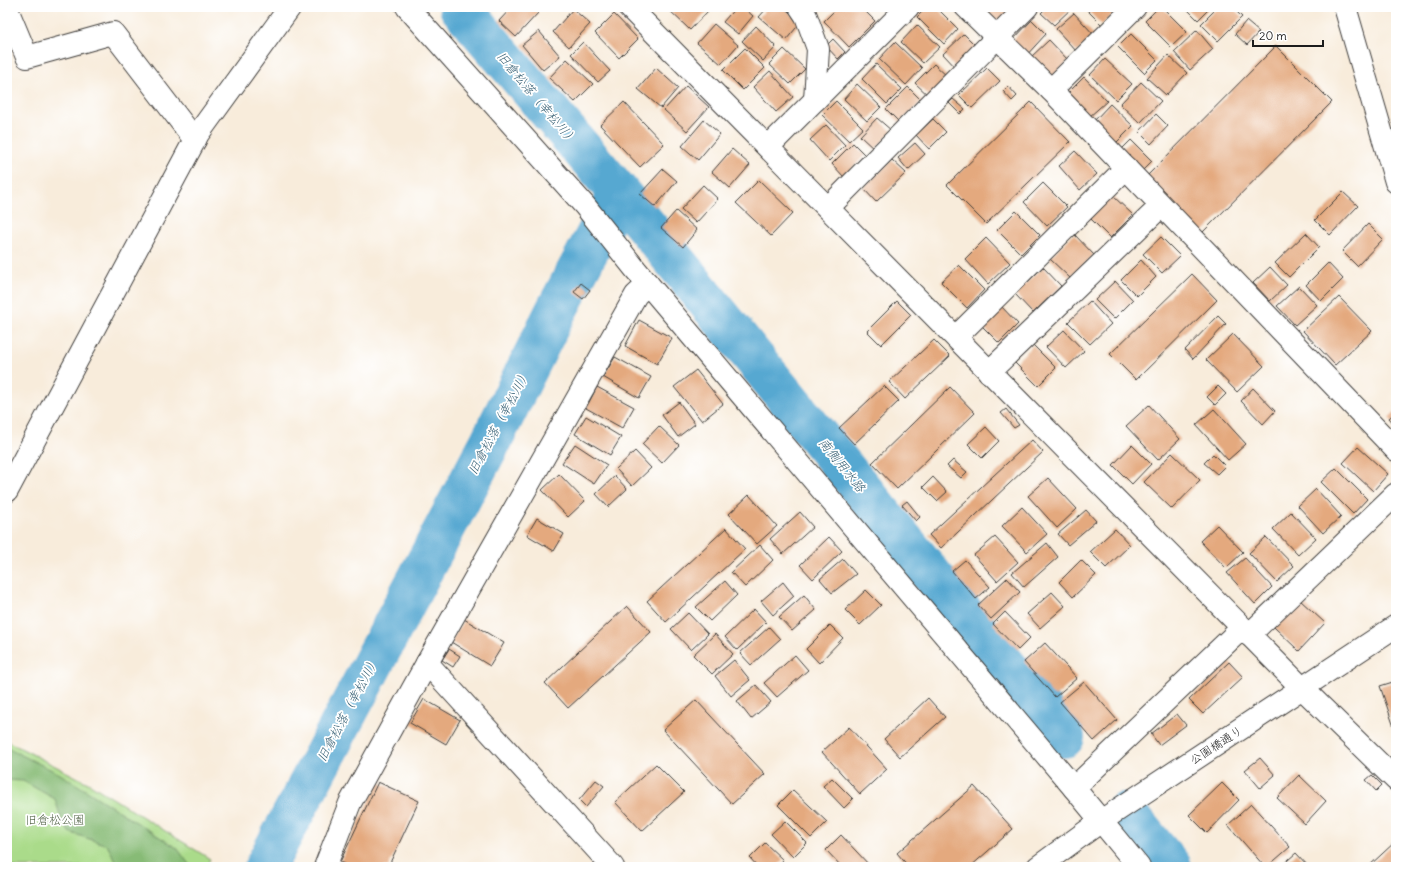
<svg xmlns="http://www.w3.org/2000/svg" width="1403" height="874" font-family="Delius,'Klee One',sans-serif">
<style>
.green{fill:#aadb8a;stroke:#637c53}
.forest{fill:#87bb76;stroke:#526c49}
.lines{fill:none;stroke-linecap:round;stroke-linejoin:round}
.river{stroke:#56a8d1;stroke-width:42}
.building{fill:#e4a97e}
.minor-casing{stroke:#3d3b39;stroke-width:24}
.major-casing{stroke:#3d3b39;stroke-width:24}
.highway-casing{stroke:#3d3b39;stroke-width:24}
.minor{stroke:#fff;stroke-width:22}
.major{stroke:#fff;stroke-width:22}
.highway{stroke:#fff;stroke-width:22}
.labels{text-anchor:middle;dominant-baseline:central;stroke-width:3.5;stroke-linejoin:round;paint-order:stroke}
.street-label{font-size:12px;fill:#1c1c1c;stroke:#fff}
.park-label{font-size:12px;fill:#4e5f42;stroke:#fff}
.water-label{font-size:13px;font-style:italic;fill:#396276;stroke:#fff}
</style>
<rect width="100%" height="100%" fill="#fff"/>
<filter id="ink" filterUnits="userSpaceOnUse"><feTurbulence type="fractalNoise" baseFrequency=".025" numOctaves="2"/><feDisplacementMap in="SourceGraphic" scale="8" xChannelSelector="R" yChannelSelector="G"/><feConvolveMatrix kernelMatrix="1 2 1 2 8 2 1 2 1" color-interpolation-filters="sRGB"/></filter>
<filter id="wash" filterUnits="userSpaceOnUse"><feTurbulence type="fractalNoise" baseFrequency=".012" numOctaves="4" result="noise"/><feDisplacementMap in="SourceGraphic" scale="16" xChannelSelector="R" yChannelSelector="G"/><feGaussianBlur stdDeviation="0.9" result="paint"/><feColorMatrix in="noise" values="0 0 0 0 0 0 0 0 0 0 0 0 0 0 0 0 0 1.4 0 .05"/><feComposite in="paint" operator="in"/></filter>
<g filter="url(#wash)">
<rect width="100%" height="100%" fill="#f8ecdb"/>
<polygon class="green" points="7,741 90,784 210,859 206,867 7,867"/>
<polygon class="forest" points="7,748 60,774 177,848 191,867 119,867 107,845 69,832 61,818 55,799 23,781 7,780"/>
<g class="lines">
<g class="river">
<polyline points="460,7 619,193 1064,737"/>
<polyline points="1126,813 1171,867"/>
<polyline points="265,867 491,441 557,309 619,193"/>
</g>
</g>
<g id="blocks">
<g class="building">
<polygon points="512,7 532,7 538,13 516,37 499,21"/>
<polygon points="666,7 704,7 708,11 690,30"/>
<polygon points="736,7 743,7 753,16 738,34 723,22"/>
<polygon points="768,7 783,7 801,22 786,40 759,17"/>
<polygon points="838,7 861,7 875,21 849,47 824,21"/>
<polygon points="927,7 936,7 958,29 944,44 917,17"/>
<polygon points="989,7 1018,7 998,26 984,12"/>
<polygon points="1047,7 1073,7 1054,25 1041,13"/>
<polygon points="1084,7 1120,7 1102,25"/>
<polygon points="1159,7 1162,7 1187,32 1171,47 1145,21"/>
<polygon points="1185,7 1211,7 1198,20"/>
<polygon points="1218,7 1232,7 1242,17 1218,41 1201,24"/>
<polygon points="573,9 590,24 569,47 553,32"/>
<polygon points="1074,13 1095,36 1077,52 1056,29"/>
<polygon points="614,14 638,39 619,58 595,33"/>
<polygon points="1032,20 1046,34 1024,58 1009,44"/>
<polygon points="1246,21 1259,32 1247,45 1235,34"/>
<polygon points="714,24 738,45 721,64 697,43"/>
<polygon points="917,25 940,47 923,63 901,42"/>
<polygon points="756,26 776,47 763,61 742,41"/>
<polygon points="1197,30 1213,49 1190,70 1174,52"/>
<polygon points="539,31 560,56 543,70 522,45"/>
<polygon points="964,34 979,49 958,70 943,54"/>
<polygon points="1131,34 1157,60 1144,73 1118,47"/>
<polygon points="833,39 845,52 838,59 826,46"/>
<polygon points="1049,40 1069,61 1050,79 1030,58"/>
<polygon points="583,42 610,71 598,82 571,54"/>
<polygon points="895,42 922,68 906,85 879,59"/>
<polygon points="1276,46 1332,102 1199,236 1143,180"/>
<polygon points="745,48 765,68 743,90 723,70"/>
<polygon points="784,49 805,69 790,84 769,64"/>
<polygon points="1168,55 1187,73 1166,95 1147,78"/>
<polygon points="567,59 593,84 575,102 549,78"/>
<polygon points="1105,59 1132,84 1116,100 1090,75"/>
<polygon points="876,64 902,89 887,104 862,79"/>
<polygon points="934,64 949,78 930,97 915,83"/>
<polygon points="656,68 678,88 661,108 638,89"/>
<polygon points="987,68 1000,81 972,108 959,95"/>
<polygon points="770,71 793,97 776,112 753,87"/>
<polygon points="1084,77 1107,101 1089,117 1067,94"/>
<polygon points="1141,82 1161,101 1140,123 1120,104"/>
<polygon points="857,84 881,107 867,121 844,99"/>
<polygon points="686,86 709,107 687,131 664,110"/>
<polygon points="1008,86 1017,96 1012,101 1003,91"/>
<polygon points="908,87 922,101 900,123 886,109"/>
<polygon points="953,99 965,109 960,114 949,103"/>
<polygon points="836,101 863,128 849,141 822,115"/>
<polygon points="624,102 664,144 640,167 600,125"/>
<polygon points="1031,102 1070,142 986,224 947,185"/>
<polygon points="1110,104 1133,126 1116,143 1094,121"/>
<polygon points="1156,114 1168,126 1151,144 1139,132"/>
<polygon points="877,118 892,131 875,150 860,136"/>
<polygon points="933,119 946,132 929,149 916,135"/>
<polygon points="704,120 720,134 698,160 682,146"/>
<polygon points="826,125 845,145 829,161 810,140"/>
<polygon points="1131,140 1152,161 1138,175 1117,154"/>
<polygon points="853,143 865,155 844,177 832,164"/>
<polygon points="915,143 925,154 908,170 898,158"/>
<polygon points="732,149 750,165 730,188 712,172"/>
<polygon points="1075,151 1097,174 1080,190 1059,166"/>
<polygon points="892,160 906,173 876,202 863,188"/>
<polygon points="663,169 677,181 655,207 640,194"/>
<polygon points="759,180 793,213 771,236 736,203"/>
<polygon points="1043,183 1067,207 1047,226 1024,202"/>
<polygon points="703,185 718,199 696,223 681,209"/>
<polygon points="1343,192 1358,206 1330,235 1315,220"/>
<polygon points="1112,195 1133,215 1110,238 1089,217"/>
<polygon points="676,211 697,230 683,247 661,228"/>
<polygon points="1016,211 1040,235 1021,254 997,230"/>
<polygon points="1368,224 1383,239 1357,266 1342,251"/>
<polygon points="1306,233 1319,247 1289,277 1275,263"/>
<polygon points="1074,234 1094,255 1070,278 1049,258"/>
<polygon points="1161,237 1180,256 1162,273 1143,254"/>
<polygon points="986,238 1010,263 988,284 965,259"/>
<polygon points="1141,260 1156,277 1137,296 1121,280"/>
<polygon points="1328,263 1343,279 1321,301 1306,285"/>
<polygon points="959,265 984,290 967,308 941,282"/>
<polygon points="1043,267 1061,286 1033,313 1015,294"/>
<polygon points="1270,267 1287,285 1270,301 1253,283"/>
<polygon points="1192,274 1217,300 1136,380 1110,354"/>
<polygon points="1115,281 1133,300 1114,319 1095,300"/>
<polygon points="581,283 590,290 583,299 574,292"/>
<polygon points="1299,286 1317,305 1295,325 1277,306"/>
<polygon points="1339,297 1372,331 1335,365 1303,331"/>
<polygon points="897,301 911,315 881,345 867,331"/>
<polygon points="1090,301 1111,324 1090,344 1068,322"/>
<polygon points="1000,305 1018,324 999,343 980,324"/>
<polygon points="1218,316 1226,324 1193,359 1185,350"/>
<polygon points="639,320 672,338 657,364 625,346"/>
<polygon points="1064,330 1084,351 1066,368 1046,347"/>
<polygon points="1233,334 1264,366 1237,392 1206,360"/>
<polygon points="934,340 950,356 905,399 889,382"/>
<polygon points="1033,345 1056,368 1038,386 1015,363"/>
<polygon points="615,357 651,377 639,398 603,377"/>
<polygon points="696,370 723,404 702,421 674,387"/>
<polygon points="884,386 899,401 854,444 839,428"/>
<polygon points="1218,386 1226,394 1215,405 1207,397"/>
<polygon points="597,387 634,407 622,428 586,408"/>
<polygon points="950,387 975,413 897,489 872,463"/>
<polygon points="1253,388 1275,411 1263,424 1241,401"/>
<polygon points="679,402 695,424 678,437 662,415"/>
<polygon points="1149,405 1180,439 1158,460 1126,426"/>
<polygon points="1006,409 1019,425 1014,428 1001,413"/>
<polygon points="1214,409 1246,444 1228,460 1196,425"/>
<polygon points="1396,412 1396,426 1389,418"/>
<polygon points="586,416 621,437 610,455 575,434"/>
<polygon points="659,426 679,445 662,463 642,444"/>
<polygon points="986,427 999,441 982,458 968,444"/>
<polygon points="1032,440 1043,452 941,548 929,535"/>
<polygon points="575,444 607,465 594,484 562,463"/>
<polygon points="1132,445 1151,464 1132,484 1113,465"/>
<polygon points="1358,447 1388,474 1373,491 1343,463"/>
<polygon points="635,451 651,468 632,486 616,469"/>
<polygon points="1172,453 1200,480 1172,509 1144,482"/>
<polygon points="1213,454 1225,466 1217,474 1204,463"/>
<polygon points="953,460 967,472 961,478 947,466"/>
<polygon points="1336,468 1367,499 1353,514 1321,482"/>
<polygon points="559,474 585,501 568,517 542,490"/>
<polygon points="615,476 627,489 608,507 596,494"/>
<polygon points="933,477 947,492 937,501 923,487"/>
<polygon points="1048,478 1077,509 1057,528 1028,496"/>
<polygon points="1316,489 1341,516 1323,533 1298,506"/>
<polygon points="749,495 777,526 757,544 729,514"/>
<polygon points="907,501 920,517 916,521 902,505"/>
<polygon points="1022,507 1047,534 1027,552 1002,526"/>
<polygon points="1086,510 1096,521 1068,545 1058,534"/>
<polygon points="800,512 813,527 783,554 770,539"/>
<polygon points="1291,512 1316,538 1298,555 1273,529"/>
<polygon points="537,518 564,534 554,551 527,535"/>
<polygon points="1217,525 1243,552 1226,568 1200,541"/>
<polygon points="726,528 745,549 666,622 647,601"/>
<polygon points="1115,529 1130,545 1106,568 1090,552"/>
<polygon points="829,537 842,551 813,579 800,565"/>
<polygon points="995,537 1018,562 997,581 974,555"/>
<polygon points="1266,537 1294,566 1277,582 1249,553"/>
<polygon points="1047,543 1058,557 1024,587 1012,573"/>
<polygon points="760,545 773,560 745,587 731,572"/>
<polygon points="1245,558 1272,587 1255,604 1227,573"/>
<polygon points="843,559 856,574 832,593 820,579"/>
<polygon points="965,560 990,587 976,599 952,571"/>
<polygon points="1081,560 1096,575 1073,597 1059,582"/>
<polygon points="1007,578 1020,592 991,619 978,605"/>
<polygon points="725,581 737,595 710,621 696,607"/>
<polygon points="783,582 794,596 773,615 761,601"/>
<polygon points="866,590 881,605 860,625 845,610"/>
<polygon points="1052,592 1065,606 1040,628 1027,614"/>
<polygon points="804,595 816,610 792,631 779,617"/>
<polygon points="1300,600 1325,623 1299,651 1274,627"/>
<polygon points="627,606 651,632 568,708 545,683"/>
<polygon points="754,609 766,622 737,650 725,637"/>
<polygon points="1005,612 1030,638 1018,650 993,624"/>
<polygon points="688,613 708,634 691,650 671,629"/>
<polygon points="464,619 504,643 490,666 451,642"/>
<polygon points="830,625 843,638 819,663 806,649"/>
<polygon points="769,627 780,639 751,665 740,653"/>
<polygon points="715,634 733,654 712,674 693,655"/>
<polygon points="1045,643 1077,678 1055,697 1024,662"/>
<polygon points="449,649 460,656 453,667 442,660"/>
<polygon points="795,655 808,670 777,697 764,683"/>
<polygon points="734,660 750,680 731,696 715,676"/>
<polygon points="1229,662 1243,677 1203,714 1189,700"/>
<polygon points="1396,681 1396,733 1380,686"/>
<polygon points="1084,682 1117,720 1094,741 1060,702"/>
<polygon points="756,685 771,702 751,719 737,701"/>
<polygon points="928,698 945,717 900,757 884,739"/>
<polygon points="424,699 460,720 446,744 410,723"/>
<polygon points="696,700 765,774 732,804 663,730"/>
<polygon points="1177,714 1186,725 1159,745 1151,734"/>
<polygon points="849,727 887,769 860,794 822,752"/>
<polygon points="1260,758 1275,775 1260,788 1245,770"/>
<polygon points="656,764 684,792 642,831 615,802"/>
<polygon points="1299,775 1326,801 1305,824 1277,798"/>
<polygon points="1372,775 1382,785 1376,791 1366,780"/>
<polygon points="832,778 853,799 844,808 823,786"/>
<polygon points="596,780 604,786 586,807 579,800"/>
<polygon points="378,782 419,801 388,867 350,867 340,862"/>
<polygon points="1222,783 1239,800 1207,833 1189,815"/>
<polygon points="974,786 1013,829 970,867 909,867 897,853"/>
<polygon points="793,790 827,822 811,838 778,805"/>
<polygon points="1251,804 1290,847 1267,867 1265,867 1228,825"/>
<polygon points="785,821 807,843 793,857 771,834"/>
<polygon points="841,835 871,867 842,867 826,850"/>
<polygon points="1396,841 1396,865 1394,867 1368,867"/>
<polygon points="765,843 783,860 777,867 758,867 750,858"/>
<polygon points="1296,853 1309,867 1280,867"/>
</g>
</g>
</g>
<g filter="url(#ink)">
<use href="#blocks" fill-opacity="0" stroke="#3d3b39" stroke-width="1"/>
<g class="lines">
<defs>
<g id="minor">
<polyline points="407,7 585,206 636,270 1074,788 1139,867"/>
<polyline points="629,7 1302,688 1396,780"/>
<polyline points="800,7 806,16 818,49 815,100"/>
<polyline points="966,7 1051,90 1396,450"/>
<polyline points="7,9 27,57 113,33 195,140"/>
<polyline points="1051,90 1135,7"/>
<polyline points="768,147 908,7"/>
<polyline points="828,208 1027,7"/>
<polyline points="956,337 1126,168"/>
<polyline points="989,372 1161,206"/>
<polyline points="7,491 198,134 290,7"/>
<polyline points="1249,635 1396,494"/>
<polyline points="427,663 613,867"/>
<polyline points="1074,788 1242,628"/>
<polyline points="325,867 350,803 427,663 636,295 648,284"/>
</g>
<polyline id="major" points="1038,867 1101,821 1396,626"/>
<polyline id="highway" points="1345,7 1396,182"/>
</defs>
<use href="#minor" class="minor-casing"/>
<use href="#major" class="major-casing"/>
<use href="#highway" class="highway-casing"/>
<use href="#minor" class="minor"/>
<use href="#major" class="major"/>
<use href="#highway" class="highway"/>
</g>
</g>
<g class="labels">
<g class="street-label">
<text transform="translate(1216 745) rotate(-33)">公園橋通り</text>
</g>
<g class="park-label">
<text x="55" y="819">旧倉松公園</text>
</g>
<g class="water-label">
<text transform="translate(537 98) rotate(50)">旧倉松落（幸松川）</text>
<text transform="translate(499 422) rotate(-62)">旧倉松落（幸松川）</text>
<text transform="translate(842 465) rotate(51)">南側用水路</text>
<text transform="translate(348 709) rotate(-62)">旧倉松落（幸松川）</text>
</g>
</g>
<rect width="1403" height="874" fill="none" stroke="#fff" stroke-width="24"/>
<path d="M1253 40v6h70v-6" fill="none" stroke="#1c1c1c" stroke-width="2"/>
<text x="1259" y="40" font-size="12" fill="#1c1c1c" stroke="#ffffff" stroke-width="3" paint-order="stroke">20 m</text>
</svg>
